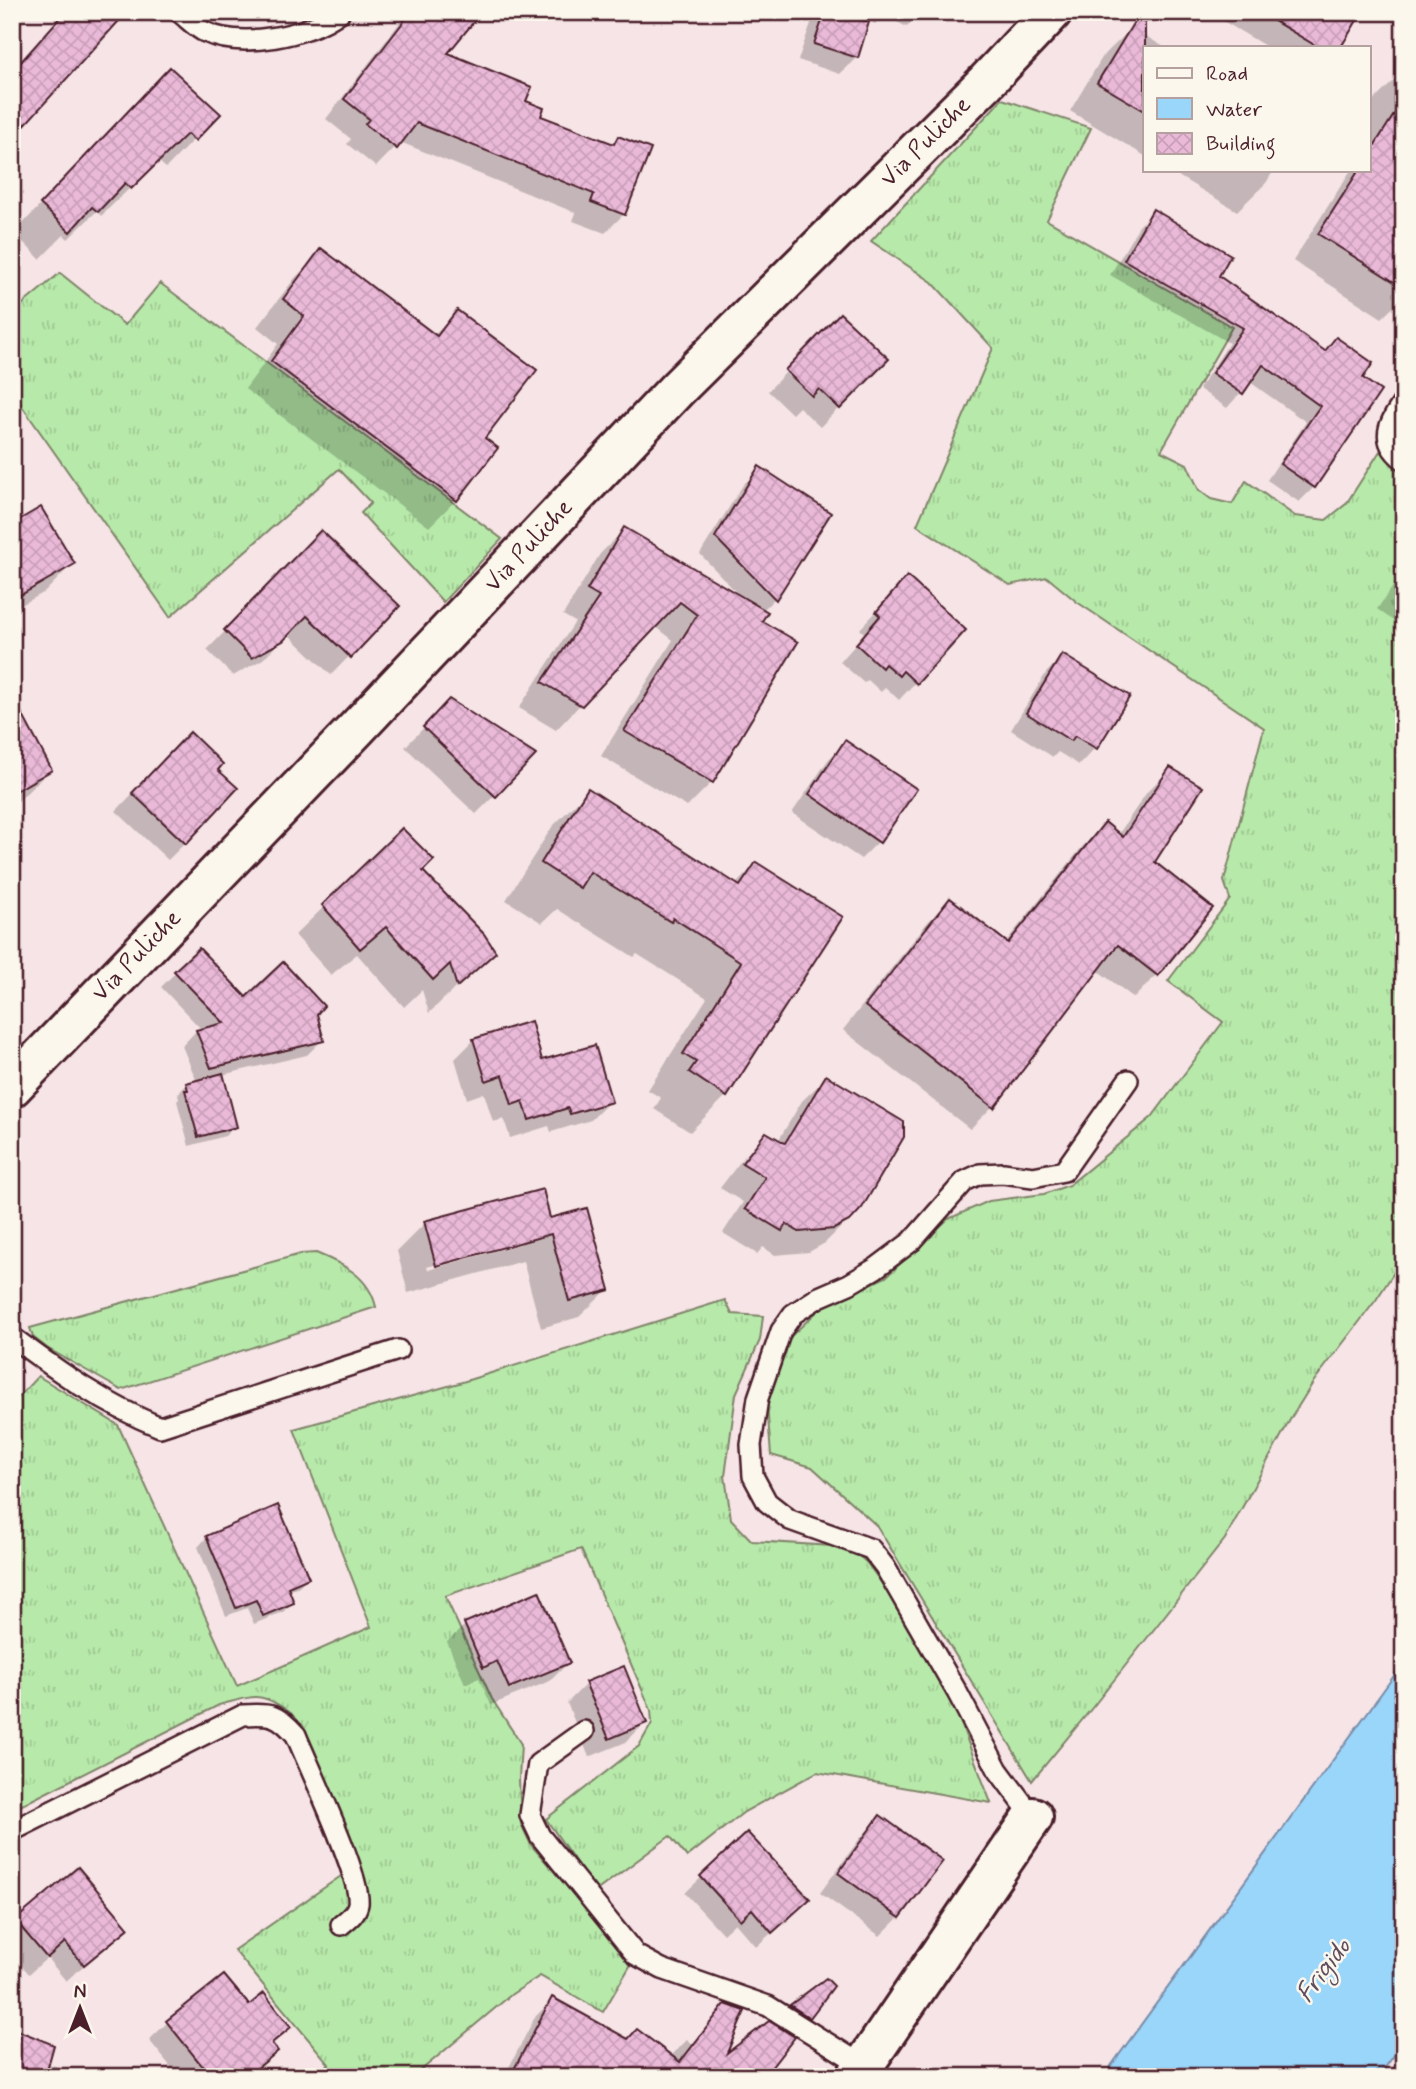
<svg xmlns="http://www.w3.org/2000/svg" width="1416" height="2089" font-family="Mynerve,sans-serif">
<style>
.grass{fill:url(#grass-tufts);stroke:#80846a;stroke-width:2}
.water{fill:#9ad5fa;stroke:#7a8ca7;stroke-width:2}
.shadow{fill:#0003;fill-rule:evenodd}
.building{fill:url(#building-cross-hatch);stroke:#4a1f2b;stroke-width:2}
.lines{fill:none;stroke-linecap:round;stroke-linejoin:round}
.service-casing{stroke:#4a1f2b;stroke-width:24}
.minor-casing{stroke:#4a1f2b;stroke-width:44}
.service{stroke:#fbf7ec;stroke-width:19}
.minor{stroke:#fbf7ec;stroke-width:38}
.labels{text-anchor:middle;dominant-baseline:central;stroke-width:5;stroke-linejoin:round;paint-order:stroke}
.street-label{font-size:24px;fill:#4a1f2b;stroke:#fbf7ec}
.water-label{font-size:26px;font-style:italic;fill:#5e4c5f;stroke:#fbf7ec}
</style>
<defs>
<pattern id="grass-tufts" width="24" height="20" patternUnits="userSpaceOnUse" patternTransform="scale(1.75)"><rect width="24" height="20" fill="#b7eaaa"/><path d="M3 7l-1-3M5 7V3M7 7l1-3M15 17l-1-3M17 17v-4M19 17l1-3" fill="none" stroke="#9fc892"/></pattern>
<pattern id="building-cross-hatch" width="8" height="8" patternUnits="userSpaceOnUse" patternTransform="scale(1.75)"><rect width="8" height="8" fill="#eab9d8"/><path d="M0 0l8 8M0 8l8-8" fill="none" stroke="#ca9fba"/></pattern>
</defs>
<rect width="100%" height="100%" fill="#f6e4e6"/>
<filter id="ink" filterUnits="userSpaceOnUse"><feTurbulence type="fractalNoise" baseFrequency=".0143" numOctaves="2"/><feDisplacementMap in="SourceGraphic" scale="14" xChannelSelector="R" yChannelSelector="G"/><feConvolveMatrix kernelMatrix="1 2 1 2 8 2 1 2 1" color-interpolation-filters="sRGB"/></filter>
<g filter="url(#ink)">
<g class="grass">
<polygon points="1002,99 1091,128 1047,220 1232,327 1161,451 1187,464 1199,490 1211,499 1232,504 1246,481 1295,516 1326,520 1346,504 1382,448 1404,467 1404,846 1400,851 1404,854 1404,1257 1376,1300 1314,1381 1291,1418 1225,1539 1092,1708 1032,1781 877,1526 812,1467 771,1455 767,1404 790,1337 822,1307 886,1277 948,1219 989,1201 1044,1194 1069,1185 1152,1117 1223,1022 1168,981 1230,899 1224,881 1264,728 1077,602 1047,577 1010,585 917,525 993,348 932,282 871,241"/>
<polygon points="60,273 125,325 160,283 502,539 443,602 361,513 371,503 339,469 170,617 12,392 12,313"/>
<path d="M 316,1253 C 343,1264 369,1276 376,1307 L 121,1390 L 47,1348 L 33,1337 L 30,1328 L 301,1254 Z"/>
<path d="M 725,1300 L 732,1314 L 763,1316 L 760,1340 L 736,1394 L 725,1476 L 731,1519 L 752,1541 L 849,1547 L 867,1563 L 896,1603 L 958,1716 L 991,1803 L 817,1772 L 744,1812 L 687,1857 L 670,1836 L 596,1891 L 546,1819 L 639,1746 L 652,1723 L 651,1710 L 581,1549 L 445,1596 L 492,1699 L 521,1744 L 519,1779 L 521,1824 L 531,1845 L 578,1899 L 630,1966 L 603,2012 L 540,1976 L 512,1994 L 413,2077 L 312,2077 L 329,2064 L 234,1950 L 357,1865 L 292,1714 C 260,1690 255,1696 219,1705 L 12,1810 L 12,1404 L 38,1376 L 118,1425 L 237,1686 L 371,1627 L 294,1429 L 459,1383 Z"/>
</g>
<polygon class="water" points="1404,1662 1404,2042 1378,2077 1103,2077"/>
<g class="shadow">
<polygon points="408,12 480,12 445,54 524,102 539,117 611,145 618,138 624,214 605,233 573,221 576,213 400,142 376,167 347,144 351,139 326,119"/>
<polygon points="815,12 921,12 907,27 883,15 875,24 868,20 857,57 840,74 798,60"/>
<polygon points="1191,12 1205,12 1200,18"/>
<polygon points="1208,12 1360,12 1339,47 1267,47"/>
<polygon points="1132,28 1164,47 1145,47 1145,156 1070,111 1103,56"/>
<polygon points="1404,71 1404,297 1382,318 1293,261 1351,170 1369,170 1369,105"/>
<polygon points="142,97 218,114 166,168 158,161 101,216 97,211 68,239 64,235 40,259 14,233"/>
<polygon points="1168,170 1274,170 1266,183 1237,211"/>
<polygon points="1154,211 1216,277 1323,352 1336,339 1360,378 1314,487 1299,502 1267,480 1306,422 1250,382 1227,408 1199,389 1229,343 1110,275 1139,226"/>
<polygon points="322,251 434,335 457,312 483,438 456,500 429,527 245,389 278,344 257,327 295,278"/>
<polygon points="822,334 887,359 820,427 799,407 792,414 768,391"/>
<polygon points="760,469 829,513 774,599 762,611 712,782 687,807 601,756 673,640 655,626 556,730 519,708 575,622 563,615 600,554 625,529 741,597 700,554 743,485"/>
<polygon points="321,532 398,606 331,675 288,634 263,659 233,676 207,650"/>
<polygon points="12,535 73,563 45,592 12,610"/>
<polygon points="1404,571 1404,629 1377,609"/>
<polygon points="891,596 964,630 899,700 885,687 881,692 868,680 864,683 840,662 865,634 860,629"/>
<polygon points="1062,657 1127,697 1095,748 1079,765 1058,752 1053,757 1011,730 1046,673"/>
<polygon points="12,699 50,770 12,807"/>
<polygon points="449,702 495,795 476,814 405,747"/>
<polygon points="846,742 879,841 861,859 792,813 828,760"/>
<polygon points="173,751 216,770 185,843 168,860 116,811"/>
<polygon points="1170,769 1153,862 1210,908 1156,975 1134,998 1097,970 993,1106 970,1129 843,1030 927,923 950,900 1005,943 1082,847 1105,824 1118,835 1147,792"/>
<polygon points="588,791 735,885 756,864 726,1096 690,1132 654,1109 661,1098 648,1090 707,998 637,954 634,957 557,909 542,923 506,900 552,827"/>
<polygon points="402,831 421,871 493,952 429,1013 422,990 404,1007 357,954 331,975 295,935"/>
<polygon points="176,972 246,1000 315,1013 322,1040 307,1055 222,1075 235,1126 225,1136 189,1146 177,1101 179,1099 178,1094 187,1084 197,1082 182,1046 196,1031 202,1030 161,987"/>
<polygon points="474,1040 610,1101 591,1120 551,1132 549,1126 510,1138 504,1119 493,1122 484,1093 467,1099 455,1059"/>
<polygon points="826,1078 849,1219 825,1243 809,1252 775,1255 763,1247 757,1254 723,1233 743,1202 720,1188 743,1158 767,1134 778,1141 802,1101"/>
<path d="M 549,1221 L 608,1289 L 579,1317 L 541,1328 L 523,1261 L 408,1293 L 397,1251 L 425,1223 ZM 521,1241 L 521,1244 L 428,1270 L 427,1267 Z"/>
<polygon points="207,1537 307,1578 298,1587 287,1591 292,1603 283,1612 254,1624 247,1608 226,1616 198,1547"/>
<polygon points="465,1625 568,1663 550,1681 491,1705 479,1678 465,1684 447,1642"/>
<polygon points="586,1684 645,1723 626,1742 589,1757 567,1703"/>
<polygon points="880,1818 899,1917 880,1936 820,1893 861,1837"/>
<polygon points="747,1834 792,1914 756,1947 735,1923 723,1934 685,1893"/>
<polygon points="20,1919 127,1928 66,1981 47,1958 29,1974 12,1954 12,1926"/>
<polygon points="223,1977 248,2007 289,2026 271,2044 276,2050 248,2077 179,2077 149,2040 167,2023"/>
<polygon points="825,1980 808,2016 799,2026 782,2015"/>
<polygon points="552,2000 627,2041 670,2057 687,2040 692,2044 726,2006 723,2058 762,2077 504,2077 535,2017"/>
<polygon points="47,2063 84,2077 12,2077"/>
<polygon points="493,2069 503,2077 485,2077"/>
</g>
<g class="building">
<polygon points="65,12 127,12 12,139 12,72"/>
<polygon points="411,12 482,12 448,53 532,87 526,101 544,108 541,116 614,144 618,136 651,149 625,215 591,202 594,194 417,123 397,149 365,124 369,119 344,99"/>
<polygon points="825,12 837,12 869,22 858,58 814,44"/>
<polygon points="1140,12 1145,12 1145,111 1097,83"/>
<polygon points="1259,12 1362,12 1341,47 1318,47"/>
<polygon points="170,67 221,114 195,141 187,134 131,189 125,183 98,212 92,207 70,232 40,204"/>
<polygon points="1404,99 1404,288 1318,234 1359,170 1369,170 1369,154"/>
<polygon points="1153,209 1231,255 1219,276 1325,351 1336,337 1373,363 1363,378 1381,391 1315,488 1280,464 1320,406 1263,365 1243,394 1212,373 1243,328 1124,260"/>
<polygon points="321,248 437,336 457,310 537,370 485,438 498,448 457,501 271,361 304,316 283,299"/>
<polygon points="840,313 889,359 840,409 819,389 812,396 785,370"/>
<polygon points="759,466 831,513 776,600 715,537"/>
<polygon points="41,507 75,564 12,600 12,524"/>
<polygon points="624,527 768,612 762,621 798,642 713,783 624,731 697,615 680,602 582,706 542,682 599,597 587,590"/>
<polygon points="321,530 400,606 351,658 307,616 283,641 252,658 224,630"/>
<polygon points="907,576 966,630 917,684 903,671 899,676 885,664 882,668 856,644 880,616 876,612"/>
<polygon points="1062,654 1130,696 1097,749 1075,736 1071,741 1026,713"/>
<polygon points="12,695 52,770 12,793"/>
<polygon points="449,699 536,755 496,797 423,727"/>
<polygon points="190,732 223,764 218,770 238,788 186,844 132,793"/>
<polygon points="845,740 917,789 880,843 809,794"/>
<polygon points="1170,767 1203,787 1155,862 1213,908 1158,976 1118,945 994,1108 865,1006 950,898 1008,943 1105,822 1123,837"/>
<polygon points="588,788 740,886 756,862 843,917 727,1097 689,1072 696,1062 683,1054 741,962 673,918 671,922 590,872 580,888 541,863"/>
<polygon points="402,828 434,860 423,871 484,934 496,952 457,987 450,964 433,980 386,927 360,949 322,905"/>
<polygon points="199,948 246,997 283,962 324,1006 317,1014 324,1041 211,1068 196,1030 224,1023 174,971"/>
<polygon points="531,1021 542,1060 595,1045 612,1102 570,1114 568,1108 529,1120 523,1101 512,1105 503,1075 486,1081 473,1039"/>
<polygon points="223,1073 237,1127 198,1137 185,1090 188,1090 186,1083"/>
<polygon points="826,1075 904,1122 904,1137 862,1208 851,1220 834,1229 799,1232 786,1224 782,1231 745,1209 765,1177 742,1163 766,1132 785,1143"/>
<polygon points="543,1189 550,1218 587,1208 610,1290 569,1301 551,1234 436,1266 424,1221"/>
<polygon points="278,1505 309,1578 288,1587 294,1603 263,1616 256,1600 236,1608 206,1536"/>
<polygon points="539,1591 570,1663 509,1688 497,1661 483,1668 464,1623"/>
<polygon points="624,1666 647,1723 609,1739 585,1682"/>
<polygon points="880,1815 943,1861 900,1918 838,1873"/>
<polygon points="747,1832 810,1899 772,1933 752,1909 740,1920 700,1876"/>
<polygon points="78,1867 129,1928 84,1965 65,1942 47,1958 15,1920"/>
<polygon points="224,1975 249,2005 264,1993 291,2027 272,2043 278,2051 247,2077 211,2077 166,2021"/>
<polygon points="826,1978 834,1986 810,2018 790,2005"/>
<polygon points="552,1997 628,2039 637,2029 680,2062 725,2004 745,2011 727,2053 769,2021 795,2037 764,2077 510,2077"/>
<polygon points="12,2028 54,2045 45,2077 12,2077"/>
</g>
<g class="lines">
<defs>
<g id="service">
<path d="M 179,12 C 187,18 196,28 205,32 C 241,49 309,36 340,12"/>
<path d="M 1404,401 C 1389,423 1378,440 1404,460"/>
<path d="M 12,1337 C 62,1374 102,1403 160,1427 L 398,1350"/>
<polyline points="584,1731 538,1764 530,1815 540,1836 636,1955 662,1969 768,2006 864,2066"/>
<polyline points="1033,1817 998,1770 957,1692 885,1567 871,1549 790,1520 767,1502 753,1476 751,1445 758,1398 781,1331 793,1314 819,1297 849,1284 876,1268 912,1241 965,1181 980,1174 1003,1173 1033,1177 1064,1171 1128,1080"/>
<path d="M 12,1831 L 243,1715 C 270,1713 278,1714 296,1735 C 308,1765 362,1878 358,1904 C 356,1914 348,1919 341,1925"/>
</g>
<g id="minor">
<polyline points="12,1087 357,728 677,389 985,83 1052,12"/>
<polyline points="856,2077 1033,1817"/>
</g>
</defs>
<use href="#service" class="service-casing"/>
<use href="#minor" class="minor-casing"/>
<use href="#service" class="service"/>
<use href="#minor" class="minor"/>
</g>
</g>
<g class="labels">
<g class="street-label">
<text transform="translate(926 142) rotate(-45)">Via Puliche</text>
<text transform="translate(529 546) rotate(-47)">Via Puliche</text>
<text transform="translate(137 956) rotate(-46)">Via Puliche</text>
</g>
<g class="water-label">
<text transform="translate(1324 1971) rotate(-53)">Frigido</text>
</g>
</g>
<rect width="1416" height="2089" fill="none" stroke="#fbf7ec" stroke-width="42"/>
<rect x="21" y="21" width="1374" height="2047" fill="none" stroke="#4a1f2b" stroke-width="2.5" filter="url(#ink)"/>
<rect x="1143" y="46" width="228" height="126" fill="#fbf7ec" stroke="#b4a19f" stroke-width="2"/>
<rect x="1157" y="68" width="35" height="10" fill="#fbf7ec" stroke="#b4a19f" stroke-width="2"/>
<text x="1206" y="80" font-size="21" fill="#4a1f2b">Road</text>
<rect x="1157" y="98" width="35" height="21" fill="#9ad5fa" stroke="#b4a19f" stroke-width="2"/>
<text x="1206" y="116" font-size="21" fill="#4a1f2b">Water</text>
<rect x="1157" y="133" width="35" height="21" fill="url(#building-cross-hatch)" stroke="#b4a19f" stroke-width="2"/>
<text x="1206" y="150" font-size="21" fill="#4a1f2b">Building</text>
<g transform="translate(80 2008)" stroke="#fbf7ec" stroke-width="5" paint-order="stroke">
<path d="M0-5L12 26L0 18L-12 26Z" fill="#4a1f2b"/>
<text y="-10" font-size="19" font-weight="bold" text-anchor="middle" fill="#4a1f2b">N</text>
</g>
</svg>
